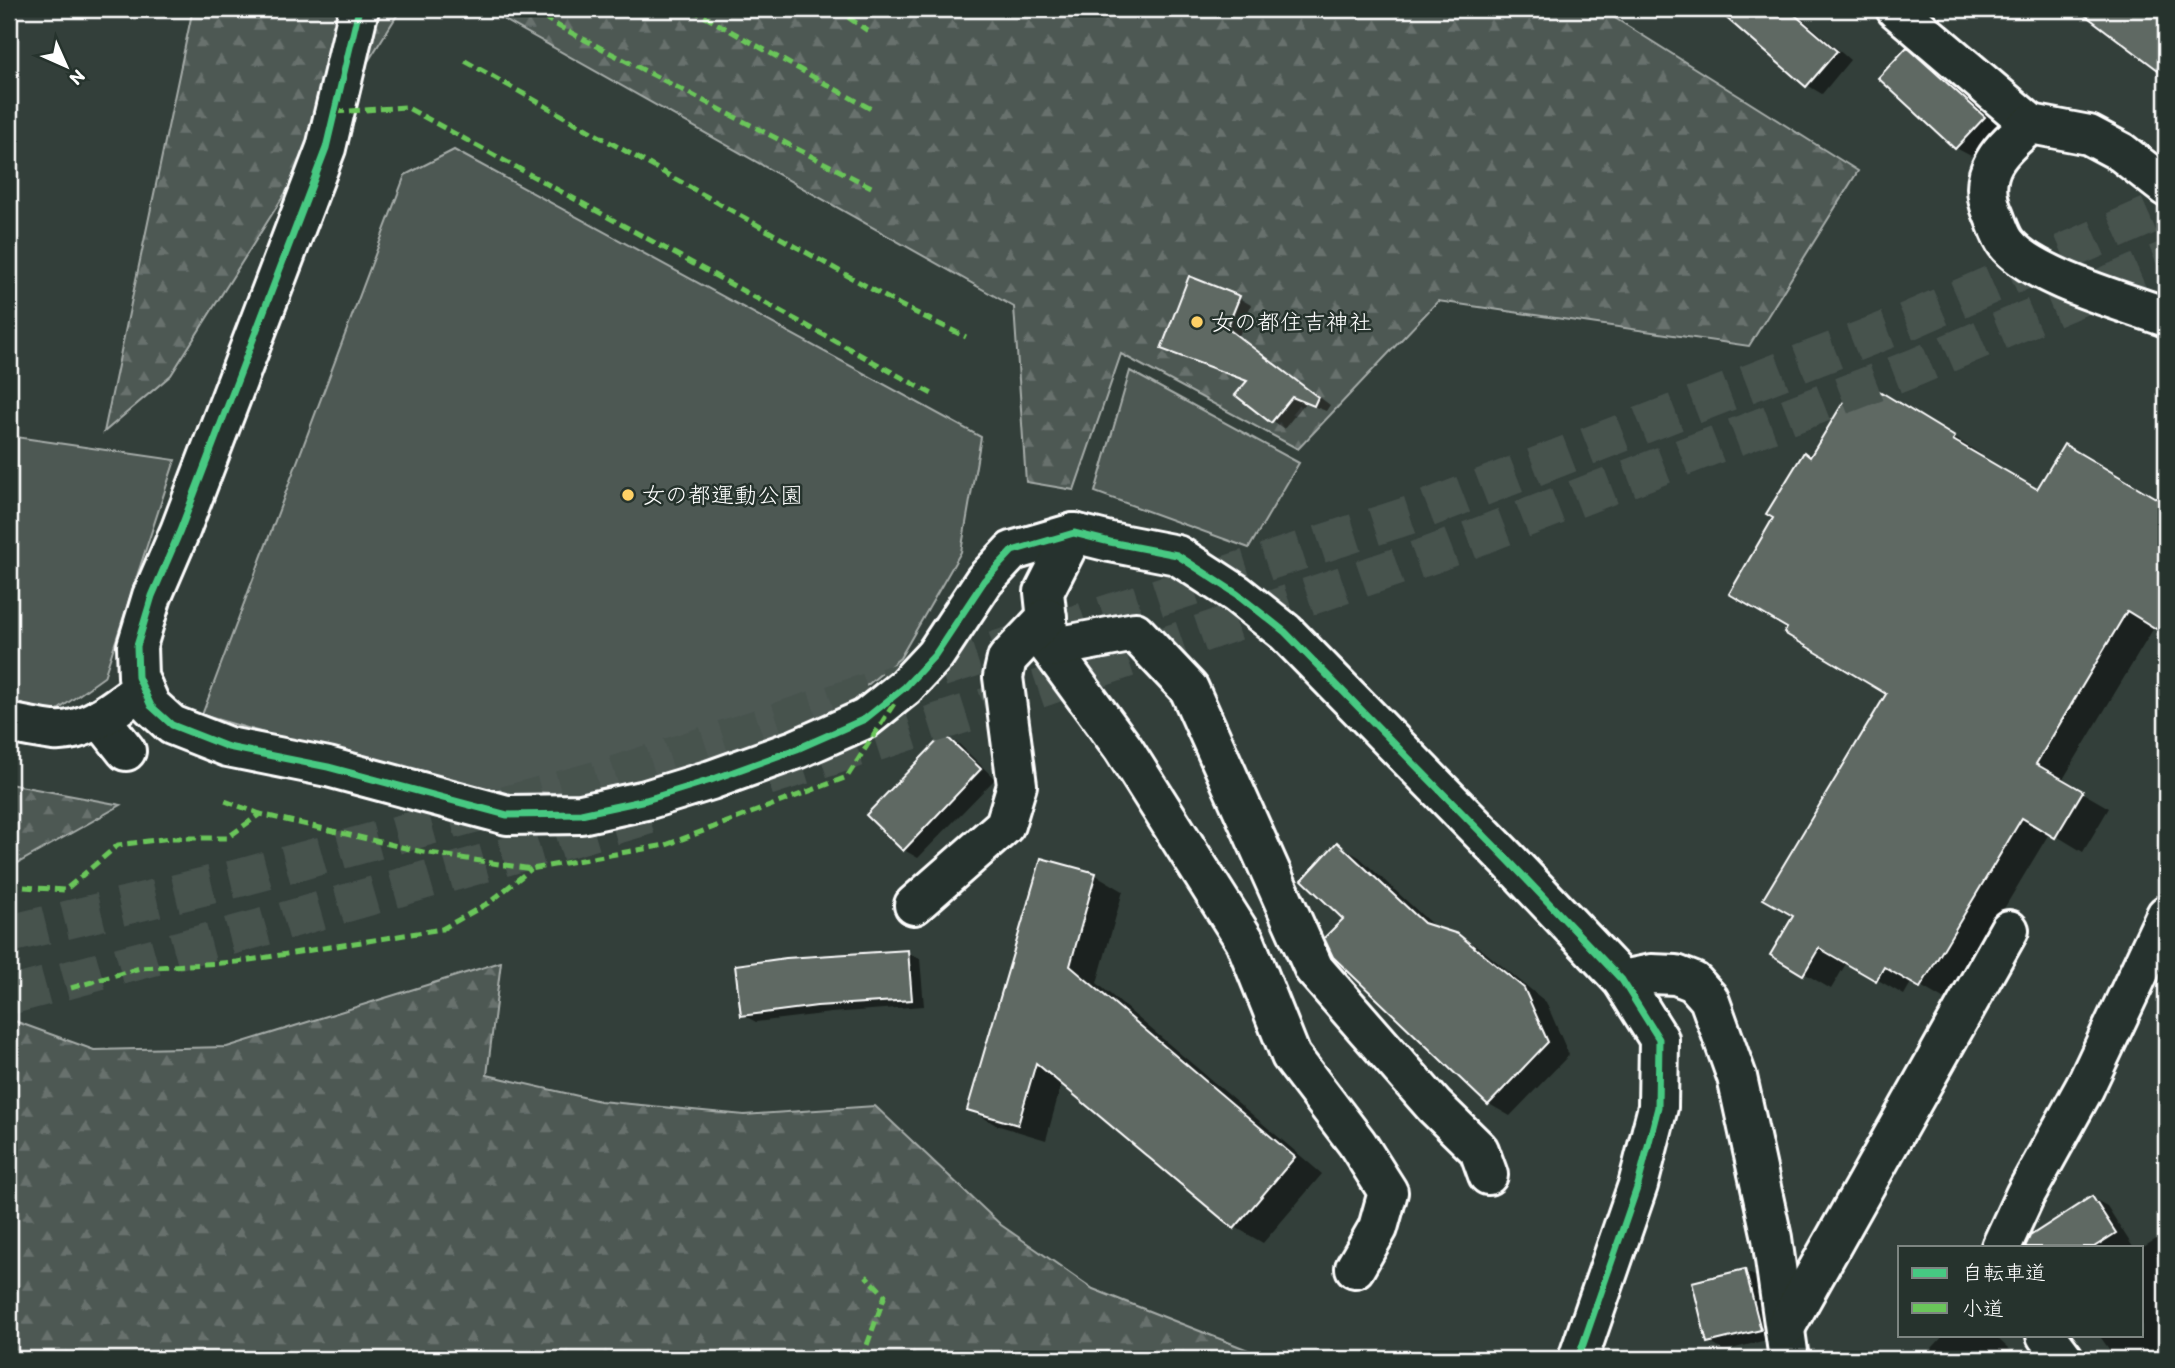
<svg xmlns="http://www.w3.org/2000/svg" width="2175" height="1368" font-family="Itim,'Klee One',sans-serif">
<style>
.forest{fill:url(#forest-firs);stroke:#a6aca9;stroke-width:2}
.park{fill:#4d5853;stroke:#a6aca9;stroke-width:2}
.shadow{fill:#0007}
.building{fill:#5f6964;stroke:#fff;stroke-width:2}
.lines{fill:none;stroke-linecap:round;stroke-linejoin:round}
.highway-tunnel{stroke:#47524e;stroke-width:38;stroke-dasharray:38 19;stroke-linecap:butt}
.minor-casing{stroke:#fff;stroke-width:44}
.minor{stroke:#26332d;stroke-width:38}
.quiet{stroke:#6ac65a;stroke-width:5;stroke-dasharray:10 5;stroke-linecap:butt}
.cycleway-casing{stroke:#26332d;stroke-width:11}
.cycleway{stroke:#46c982;stroke-width:7}
.poi-dot{fill:#ffd166;stroke:#26332d;stroke-width:2.5}
.labels{text-anchor:middle;dominant-baseline:central;stroke-width:5;stroke-linejoin:round;paint-order:stroke}
.poi-label{font-size:23px;fill:#fff;stroke:#26332d;text-anchor:start}
</style>
<defs>
<pattern id="forest-firs" width="22" height="20" patternUnits="userSpaceOnUse" patternTransform="scale(1.75)"><rect width="22" height="20" fill="#4d5853"/><path d="M5 1l3.5 6h-7zM16 11l3.5 6h-7z" fill="#68716d"/></pattern>
</defs>
<rect width="100%" height="100%" fill="#333f3a"/>
<filter id="ink" filterUnits="userSpaceOnUse"><feTurbulence type="fractalNoise" baseFrequency=".0143" numOctaves="2"/><feDisplacementMap in="SourceGraphic" scale="14" xChannelSelector="R" yChannelSelector="G"/><feConvolveMatrix kernelMatrix="1 2 1 2 8 2 1 2 1" color-interpolation-filters="sRGB"/></filter>
<g filter="url(#ink)">
<g class="forest">
<polygon points="171,9 401,9 171,375 104,432 192,13"/>
<polygon points="485,9 1607,9 1607,13 1858,171 1749,346 1438,301 1298,449 1121,354 1074,490 1026,482 1014,307"/>
<polygon points="9,784 121,805 9,868"/>
<polygon points="501,962 487,1075 600,1101 744,1115 875,1106 1001,1225 1093,1289 1271,1359 9,1359 9,1019 94,1050 227,1047"/>
</g>
<g class="park">
<polygon points="454,150 981,437 961,552 900,658 819,725 616,789 553,793 459,789 202,715 405,175"/>
<polygon points="1130,371 1299,463 1249,548 1095,492"/>
<polygon points="9,436 175,460 104,677 48,717 9,709"/>
</g>
<g class="shadow">
<polygon points="1742,9 1791,9 1850,60 1822,94 1807,85 1732,21"/>
<polygon points="2120,9 2166,9 2166,73 2105,28"/>
<polygon points="1907,49 1922,58 1999,126 1971,156 1956,148 1881,78"/>
<polygon points="1239,298 1251,305 1239,336 1330,405 1326,411 1305,403 1284,429 1238,395 1248,382 1175,355 1163,348"/>
<polygon points="1886,396 1981,454 1980,457 2037,491 2064,446 2166,506 2166,633 2155,626 2062,781 2109,808 2083,852 2050,832 1948,1002 1912,981 1904,995 1847,962 1831,989 1773,955 1796,916 1888,694 1811,459"/>
<polygon points="944,736 959,744 995,779 918,858 904,850"/>
<polygon points="1338,845 1359,857 1436,928 1458,935 1480,948 1546,1002 1569,1055 1510,1116 1489,1104 1346,919"/>
<polygon points="1042,860 1096,875 1123,891 1097,983 1322,1174 1263,1243 1235,1227 1062,1082 1046,1140 996,1125 969,1109"/>
<polygon points="907,952 920,959 924,1006 831,1013 756,1022 743,1015"/>
<polygon points="2092,1198 2107,1206 2133,1247 2041,1247 2034,1235"/>
<polygon points="2166,1233 2166,1358 2116,1359 2099,1335 2142,1335 2142,1248"/>
<polygon points="1745,1271 1760,1279 1774,1338 1724,1351 1709,1342"/>
<polygon points="1944,1335 1994,1335 2020,1359 1922,1359"/>
</g>
<g class="building">
<polygon points="1716,9 1788,9 1837,51 1806,87"/>
<polygon points="2077,9 2166,9 2166,76"/>
<polygon points="1907,47 1985,117 1955,149 1878,78"/>
<polygon points="1189,276 1240,296 1227,328 1318,397 1314,406 1292,397 1271,423 1235,395 1247,381 1161,349"/>
<polygon points="1858,378 1955,437 1953,440 2037,489 2064,444 2166,504 2166,635 2127,611 2036,764 2083,791 2055,838 2022,818 1920,988 1884,967 1876,981 1819,948 1803,975 1770,955 1793,916 1763,899 1886,694 1784,633 1787,628 1729,594 1773,518 1766,514 1804,452 1810,457"/>
<polygon points="944,734 981,769 903,851 866,815"/>
<polygon points="1337,842 1424,923 1458,934 1524,988 1548,1042 1488,1105 1333,957 1324,938 1343,919 1302,880"/>
<polygon points="1041,858 1096,873 1070,966 1295,1157 1234,1229 1036,1063 1018,1125 967,1110"/>
<polygon points="908,950 912,1000 817,1006 741,1016 735,965 786,958"/>
<polygon points="2092,1196 2116,1233 2094,1247 2025,1247 2030,1236"/>
<polygon points="1745,1269 1761,1330 1707,1343 1692,1282"/>
</g>
<g class="lines">
<g class="highway-tunnel">
<polyline points="767,777 980,709 1431,555 1916,367 2166,260"/>
<polyline points="9,934 243,877 615,775 1419,512 1897,326 2166,208"/>
<polyline points="9,996 260,928 657,813"/>
</g>
<defs>
<g id="minor">
<polyline points="359,9 326,148 180,531 152,596 137,646 138,677 151,706 172,725 228,747 328,767 507,815 581,814 646,800 711,780 797,749 865,719 905,687 935,655 984,581 1012,551 1074,533 1110,542 1177,555 1237,594 1285,632 1509,861 1622,980 1659,1039 1658,1107 1638,1185 1578,1359"/>
<polyline points="1896,9 2031,124"/>
<path d="M 2166,187 L 2121,152 L 2089,135 L 2031,124 C 2001,148 1975,172 1993,214 C 1997,223 2000,235 2006,243 C 2032,277 2125,302 2166,317"/>
<polyline points="1074,533 1044,592 1050,648 1123,748 1245,941 1291,1056 1357,1143 1388,1192 1378,1228 1355,1268"/>
<polyline points="1050,648 1135,632 1189,689 1314,969 1434,1106 1479,1150 1488,1175"/>
<polyline points="100,718 126,751"/>
<path d="M 9,723 C 23,726 38,729 53,731 C 87,734 117,706 143,688"/>
<polyline points="914,905 1005,825 1017,785 1003,677 1007,659 1047,617"/>
<polyline points="1622,980 1651,974 1676,975 1694,982 1709,999 1737,1077 1772,1238 1789,1359"/>
<polyline points="2001,1247 2025,1195 2085,1087 2166,915"/>
<polyline points="1785,1328 2009,930"/>
<polyline points="2046,1335 2064,1359"/>
</g>
</defs>
<use href="#minor" class="minor-casing"/>
<use href="#minor" class="minor"/>
<g class="quiet">
<polyline points="530,9 560,27 875,189"/>
<polyline points="691,9 871,109"/>
<polyline points="836,9 868,31"/>
<polyline points="465,61 900,305 966,337"/>
<polyline points="335,112 406,107 934,395"/>
<polyline points="225,801 260,814"/>
<polyline points="9,886 65,890 118,845 170,838 227,838 260,814 423,852 531,869 666,845 847,777 895,702"/>
<polyline points="71,988 140,968 237,962 442,929 490,902 531,869"/>
<polyline points="862,1359 885,1295 866,1276"/>
</g>
<defs>
<polyline id="cycleway" points="359,9 326,148 180,531 152,596 137,646 138,677 151,706 172,725 228,747 328,767 507,815 581,814 646,800 711,780 797,749 865,719 905,687 935,655 984,581 1012,551 1074,533 1110,542 1177,555 1237,594 1285,632 1509,861 1622,980 1659,1039 1658,1107 1638,1185 1578,1359"/>
</defs>
<use href="#cycleway" class="cycleway-casing"/>
<use href="#cycleway" class="cycleway"/>
</g>
</g>
<g class="poi-dot">
<circle cx="1197" cy="322" r="7"/>
<circle cx="628" cy="495" r="7"/>
</g>
<g class="labels">
<g class="poi-label">
<text x="1211" y="322">女の都住吉神社</text>
<text x="642" y="495">女の都運動公園</text>
</g>
</g>
<rect width="2175" height="1368" fill="none" stroke="#26332d" stroke-width="35"/>
<rect x="18" y="18" width="2140" height="1333" fill="none" stroke="#fff" stroke-width="2.5" filter="url(#ink)"/>
<rect x="1898" y="1246" width="245" height="91" fill="#26332d" stroke="#7d8581" stroke-width="2"/>
<rect x="1912" y="1268" width="35" height="10" fill="#46c982" stroke="#7d8581" stroke-width="2"/>
<text x="1962" y="1280" font-size="21" fill="#ffffff">自転車道</text>
<rect x="1912" y="1303" width="35" height="10" fill="#6ac65a" stroke="#7d8581" stroke-width="2"/>
<text x="1962" y="1316" font-size="21" fill="#ffffff">小道</text>
<g transform="translate(66 66) rotate(135)" stroke="#26332d" stroke-width="5" paint-order="stroke">
<path d="M0-5L12 26L0 18L-12 26Z" fill="#ffffff"/>
<text y="-10" font-size="19" font-weight="bold" text-anchor="middle" fill="#ffffff">N</text>
</g>
</svg>
